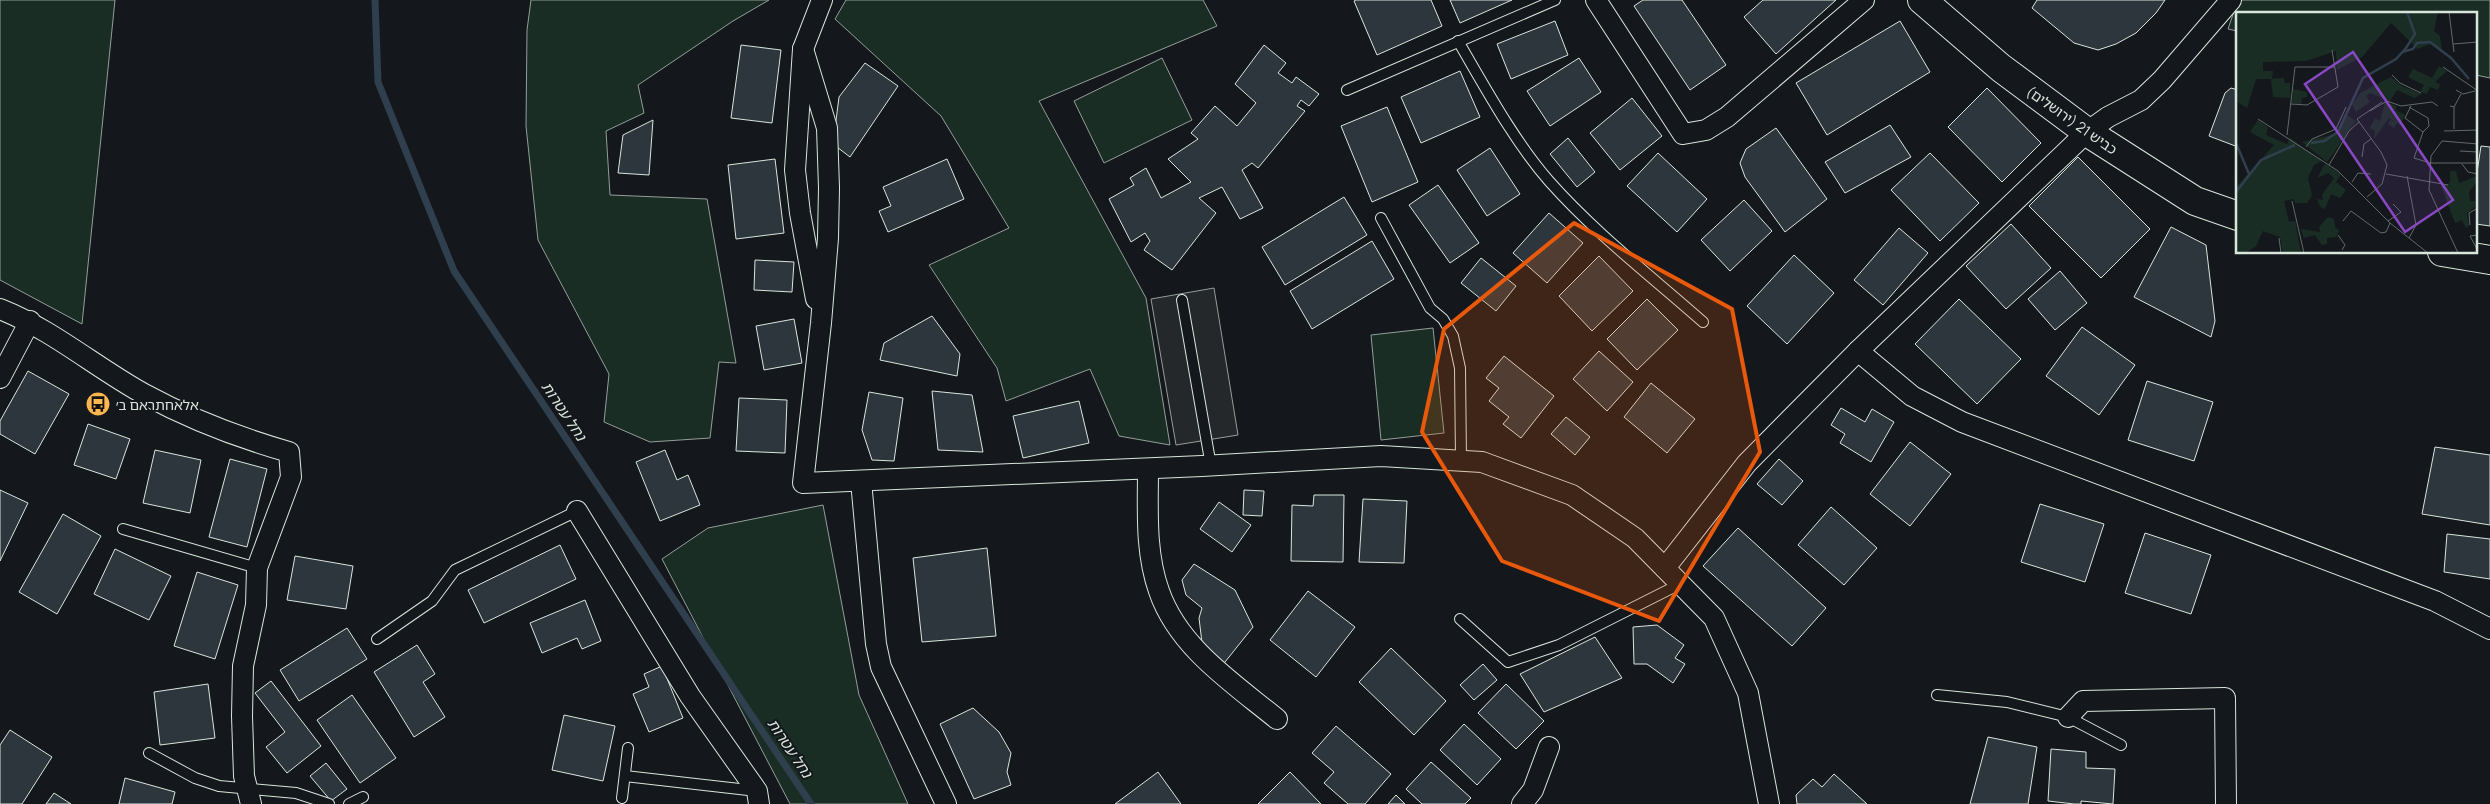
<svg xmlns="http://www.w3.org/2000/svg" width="2490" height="804" font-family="Manrope,'Noto Sans Hebrew',sans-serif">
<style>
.green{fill:#1a2d24;stroke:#939e99}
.parking{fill:#24282b;stroke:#939e99}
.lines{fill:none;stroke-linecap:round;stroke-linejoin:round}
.stream{stroke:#2f3f4d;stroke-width:7}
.building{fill:#2c363c;stroke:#d8e6dc}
.service-casing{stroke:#d8e6dc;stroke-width:12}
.minor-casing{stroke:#d8e6dc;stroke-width:22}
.secondary-casing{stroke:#d8e6dc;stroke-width:30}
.service{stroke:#14181c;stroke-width:10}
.minor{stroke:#14181c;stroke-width:20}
.secondary{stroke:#14181c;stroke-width:28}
.marked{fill:#e8590c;fill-opacity:0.2;stroke:#e8590c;stroke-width:4;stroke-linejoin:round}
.labels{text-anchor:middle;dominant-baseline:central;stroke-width:4;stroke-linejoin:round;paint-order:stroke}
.street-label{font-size:14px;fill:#d8e6dc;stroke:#14181c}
.poi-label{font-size:14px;fill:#d8e6dc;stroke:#14181c;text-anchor:start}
.water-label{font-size:15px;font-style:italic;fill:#d8e6dc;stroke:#14181c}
.inset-river{fill:none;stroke:#2f3f4d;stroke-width:2.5}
.inset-road{fill:none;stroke:#626a69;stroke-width:1}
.view{fill:#8948c3;fill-opacity:0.15;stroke:#8948c3;stroke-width:2.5}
.inset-edge{fill:none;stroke:#d8e6dc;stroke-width:2.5}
</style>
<rect width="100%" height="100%" fill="#14181c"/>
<g class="green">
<polygon points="0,0 115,0 82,324 0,280"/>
<polygon points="531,0 769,0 733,21 638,85 644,113 606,131 610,195 707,199 736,363 719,362 710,438 650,442 604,422 609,374 538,240 526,126 527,30"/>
<polygon points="846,0 1203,0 1217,26 1039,101 1146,298 1170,445 1119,436 1090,369 1006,401 997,368 929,265 1009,228 941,116 835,19"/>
<polygon points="2238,0 2490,0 2490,78 2476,75 2476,14 2238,14 2237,31 2228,29"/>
<polygon points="1162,58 1192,120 1104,163 1074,101"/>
<polygon points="1433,328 1444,433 1381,440 1371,335"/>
<polygon points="823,505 859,695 908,804 790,804 662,559 708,528"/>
</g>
<polygon class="parking" points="1214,288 1238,435 1176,445 1151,299"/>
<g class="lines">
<polyline class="stream" points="375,0 378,82 454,271 811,804"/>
</g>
<g class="building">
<polygon points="1356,0 1431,0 1442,26 1377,55 1354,1"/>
<polygon points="1450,0 1512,0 1460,23"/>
<polygon points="1643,0 1682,0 1726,65 1690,90 1634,6"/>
<polygon points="1763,0 1836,0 1776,54 1744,17"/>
<polygon points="2037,0 2165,0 2156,13 2136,33 2116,44 2098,50 2074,43 2032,8"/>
<polygon points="1555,21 1568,55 1511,79 1497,44"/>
<polygon points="1900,21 1930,72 1827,135 1796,83"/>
<polygon points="741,45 781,50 772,123 731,118"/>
<polygon points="1264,45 1286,63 1278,73 1292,83 1296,77 1319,94 1309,106 1301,100 1297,106 1305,111 1258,168 1252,163 1242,170 1263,208 1240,219 1222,187 1199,198 1216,213 1172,270 1144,250 1150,241 1145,233 1131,242 1109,199 1134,185 1130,178 1146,168 1161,198 1191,182 1168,159 1198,139 1191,133 1215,106 1237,126 1256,103 1235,84"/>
<polygon points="1579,58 1601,92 1550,126 1527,91"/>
<polygon points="865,63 898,86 850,157 833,144 839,97"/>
<polygon points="1460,71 1480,117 1421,143 1401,97"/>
<polygon points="1987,88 2041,143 2002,182 1948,127"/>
<polygon points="2231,88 2238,90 2238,147 2209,136 2225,93"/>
<polygon points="1632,98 1662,136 1620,170 1590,133"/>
<polygon points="1387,107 1418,182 1372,202 1341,126"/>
<polygon points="653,120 649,175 618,173 623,135"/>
<polygon points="1890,125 1911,157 1845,193 1825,162"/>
<polygon points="1776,128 1827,199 1785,232 1745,177 1740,163 1746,149"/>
<polygon points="1568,138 1595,172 1577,187 1550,154"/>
<polygon points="2481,146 2490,147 2490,226 2476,224 2476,179"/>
<polygon points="1490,148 1520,194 1487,216 1457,170"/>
<polygon points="1658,153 1707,199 1677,232 1627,186"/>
<polygon points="1930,153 1979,203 1940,241 1891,190"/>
<polygon points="2078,157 2150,229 2101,278 2029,206"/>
<polygon points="775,159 784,233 736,239 728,165"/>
<polygon points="947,159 964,199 888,232 879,211 891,206 883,187"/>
<polygon points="1438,185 1479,243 1450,263 1409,205"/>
<polygon points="1344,197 1367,235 1285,285 1262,247"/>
<polygon points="1744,200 1772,231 1730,271 1701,240"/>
<polygon points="1549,213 1583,243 1547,283 1513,253"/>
<polygon points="2011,224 2051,268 2006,309 1966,266"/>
<polygon points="2171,227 2206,245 2215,321 2211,337 2134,297"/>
<polygon points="1899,228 1928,253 1883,305 1854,280"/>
<polygon points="1372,241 1394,279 1312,329 1290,291"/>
<polygon points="1794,255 1834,293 1787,344 1747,306"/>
<polygon points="1599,256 1633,291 1592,331 1559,296"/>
<polygon points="1481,258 1516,286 1496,311 1461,283"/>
<polygon points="755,260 794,262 792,292 754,290"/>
<polygon points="2060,271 2087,303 2055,330 2028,299"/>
<polygon points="1647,299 1678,330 1637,370 1607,339"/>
<polygon points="1959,299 2021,359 1977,404 1915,344"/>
<polygon points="932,316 960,354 957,376 880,360 884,343"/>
<polygon points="794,319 802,363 764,370 756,326"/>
<polygon points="2082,327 2135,365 2099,415 2046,376"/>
<polygon points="1599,351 1633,382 1607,411 1573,379"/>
<polygon points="1504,356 1554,396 1521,438 1503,424 1509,417 1489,401 1499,388 1486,378"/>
<polygon points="28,371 69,394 35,454 0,434 0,421"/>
<polygon points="2147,381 2213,402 2194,461 2128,440"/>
<polygon points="1651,383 1695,419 1667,453 1624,417"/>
<polygon points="932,391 972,395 983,452 938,450"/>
<polygon points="869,392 903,398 894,461 872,460 862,430"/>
<polygon points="739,398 787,400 785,453 736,451"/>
<polygon points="1079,401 1089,443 1023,458 1013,416"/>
<polygon points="1841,408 1865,422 1872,409 1894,422 1871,462 1840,443 1845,434 1831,425"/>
<polygon points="1566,417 1590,437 1575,455 1551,434"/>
<polygon points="88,424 130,439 116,479 74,465"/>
<polygon points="1910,442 1951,474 1910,526 1870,494"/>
<polygon points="2435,447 2490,455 2490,525 2422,514"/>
<polygon points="155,450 201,460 190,513 143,503"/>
<polygon points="665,450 677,480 688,475 700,505 660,521 636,462"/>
<polygon points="230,459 267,469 247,547 209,537"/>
<polygon points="1779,459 1803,481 1782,505 1757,484"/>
<polygon points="0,490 28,503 0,561"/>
<polygon points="1244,490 1264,491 1262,516 1243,515"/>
<polygon points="1314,495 1344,495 1343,562 1291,561 1292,505 1313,506"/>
<polygon points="1363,499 1407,501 1404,563 1359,562"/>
<polygon points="1219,502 1251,525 1232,552 1200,529"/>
<polygon points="2040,504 2104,524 2085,582 2021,562"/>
<polygon points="1831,507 1877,548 1844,585 1798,545"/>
<polygon points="63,514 101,536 57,614 19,592"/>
<polygon points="1738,528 1826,608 1792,646 1703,566"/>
<polygon points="2145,533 2211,555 2191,614 2125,593"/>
<polygon points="2447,534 2490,539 2490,579 2444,572"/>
<polygon points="560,545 576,579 484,623 468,590"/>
<polygon points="987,548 996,636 922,642 913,558"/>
<polygon points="115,549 171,576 149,620 94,594"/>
<polygon points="295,556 353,566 346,609 287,600"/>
<polygon points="1194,564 1235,590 1253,627 1221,667 1203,651 1199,618 1202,608 1186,595 1182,580"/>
<polygon points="197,572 238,585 215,659 174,646"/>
<polygon points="1308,591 1355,627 1316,677 1270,640"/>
<polygon points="585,600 601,641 582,649 577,638 542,653 530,623"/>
<polygon points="1657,625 1684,645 1675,658 1685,664 1673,683 1647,664 1634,664 1633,627"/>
<polygon points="347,628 367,659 299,701 280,670"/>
<polygon points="1595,637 1622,678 1544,712 1520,674"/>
<polygon points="417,645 435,674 423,682 445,717 414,737 374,672"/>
<polygon points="1391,648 1446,701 1414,735 1359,682"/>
<polygon points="1483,664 1497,680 1474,700 1460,685"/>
<polygon points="662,666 683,718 649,732 633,694 649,687 644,674"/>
<polygon points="271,681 321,746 287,773 266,747 285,732 255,693"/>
<polygon points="208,684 215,738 160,745 154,692"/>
<polygon points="1506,684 1544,721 1516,749 1478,713"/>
<polygon points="352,695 396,758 360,783 317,720"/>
<polygon points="973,708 999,732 1011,753 1007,772 1011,785 974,799 940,724"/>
<polygon points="564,715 615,726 603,781 552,770"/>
<polygon points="1464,724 1501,759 1477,785 1440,750"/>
<polygon points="1336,726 1391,774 1365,804 1348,804 1324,783 1334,772 1312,753"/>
<polygon points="10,730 52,757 22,804 0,804 0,745"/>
<polygon points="1988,737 2037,747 2028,804 1970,804"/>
<polygon points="2051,749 2086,752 2086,768 2115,769 2113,804 2081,801 2081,804 2074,804 2048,801"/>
<polygon points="1431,762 1471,798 1465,804 1422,804 1406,789"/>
<polygon points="326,763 347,789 331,801 310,776"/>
<polygon points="1158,772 1181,804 1115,804"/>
<polygon points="1290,772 1321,804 1258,804"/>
<polygon points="1834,774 1867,804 1797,804 1796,795 1813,779 1822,787"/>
<polygon points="125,778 175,792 172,804 119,804"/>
<polygon points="54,793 71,804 46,804"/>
<polygon points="1396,795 1405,804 1388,804"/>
</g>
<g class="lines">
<defs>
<g id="service">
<path d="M 1458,41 C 1485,87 1514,141 1549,181 C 1595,233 1651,276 1703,322"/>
<polyline points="1347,90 1555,0"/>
<polyline points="1381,218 1430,308 1443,319 1453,336 1460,368 1461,460"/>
<polyline points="1182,300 1211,466"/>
<polyline points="123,529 257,568"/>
<polyline points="1460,619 1508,662 1559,645 1680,584"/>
<polyline points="377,639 432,601 455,570 577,511"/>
<polyline points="1937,695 2007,702 2068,717 2121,745"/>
<polyline points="149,753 195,778 219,786 296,793 329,804"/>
<polyline points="625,776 757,791"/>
<polyline points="622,798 628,748"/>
<polyline points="349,804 363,797"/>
</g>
<g id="minor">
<polyline points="1596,0 1683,134 1706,130 1727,117 1864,0"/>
<polyline points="803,49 827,128 829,188 828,238 821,323 803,483 1202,466 1381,456 1482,462 1572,495 1635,538 1714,618 1748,693 1769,804"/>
<polyline points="816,299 800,213 795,170 803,49 822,0"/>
<path d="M 0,309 C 53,330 95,367 144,394 C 190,419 240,438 289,452 L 291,477 L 257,568 L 256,605 L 243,666 L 242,716 L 244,776 L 251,804"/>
<polyline points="1858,351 1912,396 1962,422 2435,601 2490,629"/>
<polyline points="0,378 30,321"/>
<path d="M 1148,469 C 1148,509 1145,552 1159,591 C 1178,647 1233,683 1277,719"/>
<polyline points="861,481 876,644 881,667 946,804"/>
<polyline points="577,511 690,696 757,791 759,804"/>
<polyline points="1665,568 1747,463 1858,351 2087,132 2108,117 2141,100 2162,80 2231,0"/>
<polyline points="2068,717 2083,701 2225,698 2226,804"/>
<polyline points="1522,804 1533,790 1549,747"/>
</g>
<g id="secondary">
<polyline points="1922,0 2001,68 2087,132 2195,201 2238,216"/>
<polyline points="2442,252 2490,260"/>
</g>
</defs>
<use href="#service" class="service-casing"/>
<use href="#minor" class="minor-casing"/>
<use href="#secondary" class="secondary-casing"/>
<use href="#service" class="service"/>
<use href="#minor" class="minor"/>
<use href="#secondary" class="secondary"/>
</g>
<path class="marked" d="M 1574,223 L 1732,309 L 1760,452 L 1659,621 L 1502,561 L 1422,432 L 1444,329 Z"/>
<defs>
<symbol id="bus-disc" viewBox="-11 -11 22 22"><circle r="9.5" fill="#ffb74d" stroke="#14181c"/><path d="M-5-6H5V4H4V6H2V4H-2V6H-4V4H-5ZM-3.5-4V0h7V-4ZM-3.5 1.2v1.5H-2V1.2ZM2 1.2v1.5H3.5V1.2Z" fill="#111"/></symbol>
</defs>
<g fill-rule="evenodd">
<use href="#bus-disc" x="84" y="390" width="28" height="28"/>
</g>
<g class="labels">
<g class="street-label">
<text transform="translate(2072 120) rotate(35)">כביש 21 (ירושלים)</text>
</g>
<g class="poi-label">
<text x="116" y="404">אלאחתראם ב׳</text>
</g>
<g class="water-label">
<text transform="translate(564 411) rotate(56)">נחל עטרות</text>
<text transform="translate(790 748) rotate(56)">נחל עטרות</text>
</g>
</g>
<g transform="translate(2236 12)">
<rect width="241" height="241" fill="#14181c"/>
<path d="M 0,0 L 202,0 L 198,19 L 204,24 L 206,40 L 194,32 L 182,37 L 155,11 L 126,45 L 101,58 L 100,39 L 70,49 L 27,50 L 27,59 L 37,59 L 36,67 L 48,66 L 49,71 L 54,71 L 54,86 L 37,85 L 35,67 L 20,67 L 11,96 L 0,89 ZM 203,54 L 211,59 L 199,70 L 204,72 L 202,78 L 194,75 L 191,82 L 184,80 L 188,73 L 172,65 L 177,57 L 196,66 ZM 155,65 L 166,74 L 185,82 L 179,86 L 161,78 L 154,89 L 134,81 L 130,84 L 134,90 L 120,100 L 116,93 L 124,81 ZM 57,77 L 71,80 L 71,85 L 66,86 L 65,92 L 56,91 ZM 149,90 L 161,94 L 159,98 L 169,103 L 164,113 L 161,111 L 158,116 L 152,112 L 154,108 L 159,110 L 153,106 L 138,127 L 139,119 L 134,116 L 139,106 L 144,109 ZM 110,102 L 120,109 L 91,150 L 66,130 L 95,123 L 101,119 ZM 22,108 L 32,115 L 30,123 L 51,132 L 54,126 L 86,149 L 78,153 L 72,166 L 76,183 L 71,191 L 59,191 L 58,187 L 48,189 L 53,210 L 59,209 L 65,241 L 47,241 L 44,225 L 27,219 L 20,234 L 10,241 L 0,241 L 0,175 L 38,133 L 14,120 ZM 89,152 L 105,162 L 100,170 L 110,178 L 104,186 L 95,182 L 89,197 L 84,195 L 81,187 L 87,188 L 86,183 L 98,166 L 92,161 L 81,166 ZM 214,159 L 220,159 L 223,171 L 241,164 L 241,170 L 233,180 L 234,189 L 239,189 L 239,195 L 231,201 L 233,214 L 230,216 L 226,208 L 219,211 L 205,174 L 214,171 ZM 92,205 L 98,207 L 99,215 L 103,219 L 100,225 L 91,226 L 91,232 L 86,233 L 79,223 L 68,226 L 65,217 L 84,220 L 83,215 Z" fill="#1a2d24"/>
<path class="inset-river" d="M 166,40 L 177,37 L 181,31 L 194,30 L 215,46 L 233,67M 0,131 L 13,162M 75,131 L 88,129 L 102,120 L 127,66 L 160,47 L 170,36 L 179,22 L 171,0M 0,180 L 25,148 L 59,133"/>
<path class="inset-road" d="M 213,0 L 218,40M 217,32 L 242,30M 207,55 L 242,79M 156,63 L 164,71 L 185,81M 220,78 L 227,82 L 239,79M 55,92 L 71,93 L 102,75 L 96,38M 175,94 L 169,106 L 187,120 L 178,146 L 194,151 L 242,151M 214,94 L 218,95 L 225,82M 173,95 L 192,106 L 193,114 L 187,120M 134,99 L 151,89 L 165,94 L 196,90 L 202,94M 22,107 L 102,159 L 154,211 L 192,241M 218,117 L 218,95M 208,119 L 242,118M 51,123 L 59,55 L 99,55M 206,129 L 242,132M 206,129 L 195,144 L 193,178 L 222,241M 70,135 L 76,127 L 100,117 L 110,95M 224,139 L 242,140M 126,145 L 128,132 L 135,127M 226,152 L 232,160 L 242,162M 93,153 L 113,119 L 123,110M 150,162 L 212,173M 171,164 L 180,213 L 173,226M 116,170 L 122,161 L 135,162M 131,185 L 146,172 L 151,153 L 145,140 L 121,107 L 146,90M 56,189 L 68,241M 107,209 L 115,199 L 145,221 L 150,220 L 154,211M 152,209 L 165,200 L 157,192M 234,213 L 233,201 L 242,196M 102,223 L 109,233 L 106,238M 242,223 L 234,224 L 242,239M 43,226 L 45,241M 87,241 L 152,241"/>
<path class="view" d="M 117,40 L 217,188 L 169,220 L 69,72 Z"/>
<rect width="241" height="241" class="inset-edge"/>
</g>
</svg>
